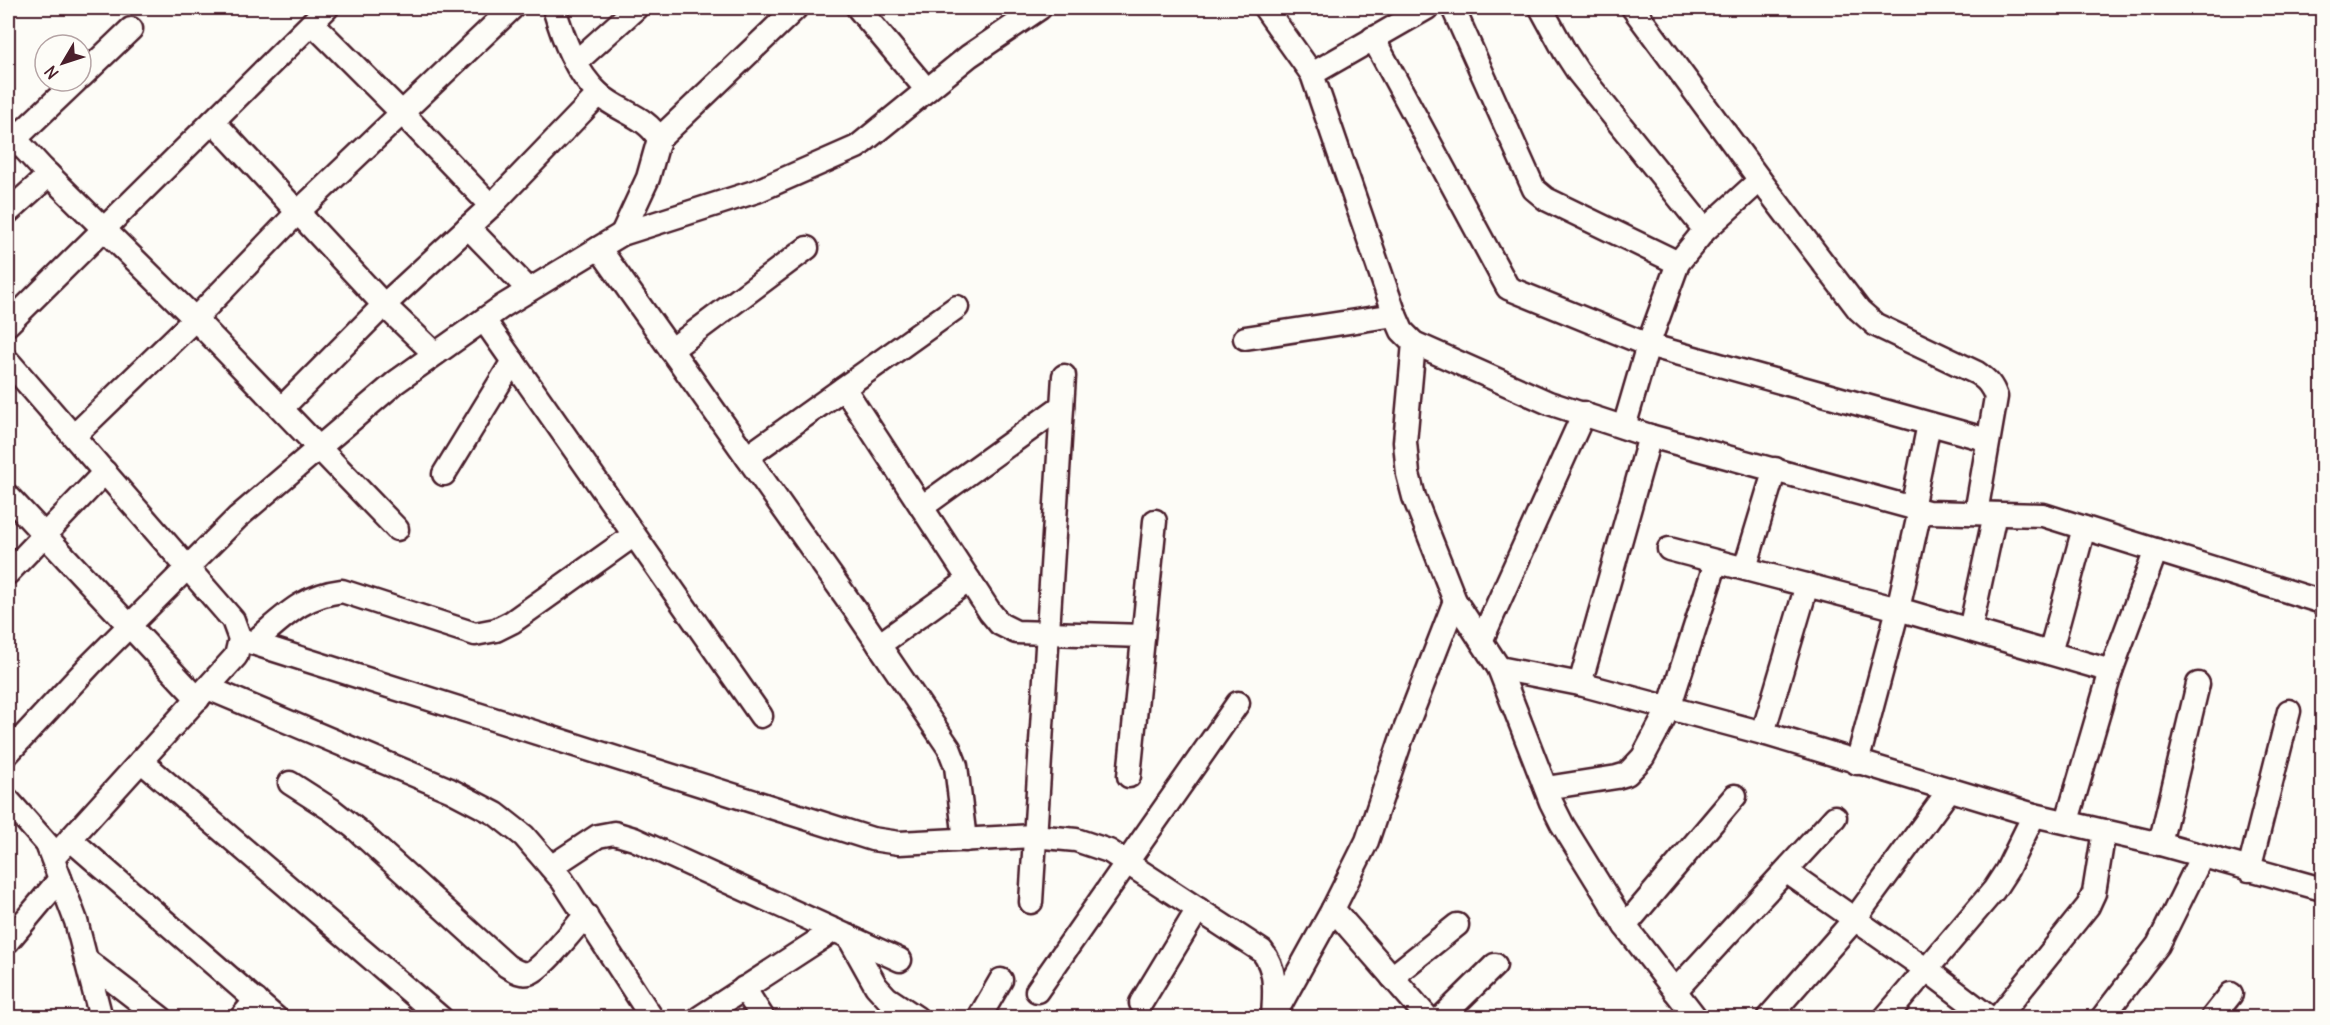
<svg xmlns="http://www.w3.org/2000/svg" width="2330" height="1025" font-family="Delius,sans-serif">
<style>
.lines{fill:none;stroke-linecap:round;stroke-linejoin:round}
.minor-casing{stroke:#4a1f2b;stroke-width:27}
.minor{stroke:#fdfcf7;stroke-width:22}
</style>
<rect width="100%" height="100%" fill="#fdfcf7"/>
<filter id="ink" filterUnits="userSpaceOnUse"><feTurbulence type="fractalNoise" baseFrequency=".0167" numOctaves="2"/><feDisplacementMap in="SourceGraphic" scale="12" xChannelSelector="R" yChannelSelector="G"/><feConvolveMatrix kernelMatrix="1 2 1 2 8 2 1 2 1" color-interpolation-filters="sRGB"/></filter>
<g filter="url(#ink)">
<g class="lines">
<defs>
<g id="minor">
<path d="M 554,8 C 563,38 575,72 599,94 C 617,111 647,116 659,139 L 648,178 L 622,234"/>
<polyline points="858,8 927,90"/>
<polyline points="1265,8 1312,74 1395,315 1402,331 1414,343 1549,403 1650,436 1928,512 2043,515 2322,602"/>
<polyline points="1453,8 1534,189 1546,199 1678,263"/>
<polyline points="1541,8 1565,52 1578,72 1705,230"/>
<path d="M 1633,8 L 1760,180 L 1859,310 L 1876,325 L 1977,373 C 1987,380 1992,385 1996,397 L 1976,513"/>
<polyline points="312,23 402,113 491,206"/>
<polyline points="1373,38 1508,288 1648,345 1988,440"/>
<polyline points="576,62 636,8"/>
<polyline points="1312,74 1427,8"/>
<polyline points="81,77 131,29"/>
<polyline points="213,121 384,305 435,354"/>
<polyline points="8,131 41,167 195,319 397,529"/>
<polyline points="15,139 76,81"/>
<polyline points="659,139 796,8"/>
<polyline points="8,212 49,175"/>
<polyline points="468,227 529,290"/>
<polyline points="599,248 856,611 949,748 956,766 965,840"/>
<polyline points="484,320 761,716"/>
<polyline points="8,324 327,8"/>
<polyline points="1245,338 1395,315"/>
<polyline points="1414,343 1405,442 1408,474 1414,497 1455,601 1499,668 1551,802 1562,824 1625,926 1696,1018"/>
<polyline points="671,350 807,248"/>
<polyline points="8,361 233,620 240,639 236,656 53,858"/>
<polyline points="844,388 990,612 1000,624 1016,632 1143,636"/>
<polyline points="282,408 384,305 491,206 599,94"/>
<polyline points="1624,427 1648,345 1678,263 1705,230 1760,180"/>
<polyline points="74,436 195,319 298,212 512,8"/>
<polyline points="747,457 957,307"/>
<polyline points="444,474 513,361"/>
<polyline points="8,496 198,699"/>
<polyline points="922,507 1062,406"/>
<polyline points="1912,508 1929,424"/>
<polyline points="1669,549 1898,609 2111,671"/>
<polyline points="1745,568 1775,469"/>
<polyline points="8,573 105,472"/>
<polyline points="1970,630 1995,514"/>
<path d="M 240,639 L 872,839 L 899,843 L 1034,836 L 1076,840 L 1109,851 L 1262,951 C 1278,971 1274,994 1273,1018"/>
<polyline points="1482,639 1584,413"/>
<path d="M 253,643 C 283,618 301,596 342,591 L 475,634 L 496,630 L 512,622 L 634,535"/>
<polyline points="879,645 969,580"/>
<polyline points="2050,653 2084,528"/>
<polyline points="1499,668 1580,684 1763,733 2034,815 2160,844 2322,889"/>
<polyline points="1580,684 1650,436"/>
<polyline points="208,688 450,790 496,814 524,836 562,880 652,1018"/>
<polyline points="1763,733 1807,585"/>
<polyline points="8,753 90,665 238,517 396,382 503,306 622,234 757,191 857,147 969,56 1040,8"/>
<polyline points="141,761 441,1018"/>
<polyline points="1857,763 1898,609 1920,510"/>
<polyline points="1129,776 1155,521"/>
<path d="M 290,783 L 332,810 L 356,829 L 507,966 C 514,970 520,975 529,973 C 543,969 575,927 586,915"/>
<polyline points="1546,788 1617,777 1627,774 1643,757 1669,708 1716,562"/>
<polyline points="8,800 47,844 76,921 101,1018"/>
<polyline points="2067,821 2111,671 2156,550"/>
<polyline points="70,839 276,1018"/>
<polyline points="2160,844 2198,684"/>
<polyline points="551,867 598,836 614,833 634,839 900,960"/>
<polyline points="2249,870 2289,711"/>
<polyline points="1786,871 1927,970 1990,1018"/>
<polyline points="1031,902 1064,376"/>
<polyline points="1333,909 1428,1018"/>
<polyline points="1625,926 1735,796"/>
<polyline points="848,936 876,986 887,998 917,1018"/>
<polyline points="8,941 60,879"/>
<polyline points="86,960 161,1018"/>
<polyline points="1392,977 1457,925"/>
<polyline points="744,988 763,1018"/>
<polyline points="1037,991 1238,703"/>
<polyline points="1675,991 1835,817"/>
<polyline points="1141,1003 1198,909"/>
<polyline points="1275,1014 1333,909 1367,841 1401,740 1455,601"/>
<polyline points="241,1018 256,1000"/>
<polyline points="699,1018 834,930"/>
<polyline points="979,1018 1001,980"/>
<polyline points="1441,1018 1495,965"/>
<polyline points="1768,1018 1854,920 1950,789"/>
<polyline points="1885,1018 1994,890 2007,870 2034,815"/>
<polyline points="1998,1018 2088,906 2094,893 2104,831"/>
<polyline points="2102,1018 2158,945 2202,856"/>
<polyline points="2212,1018 2231,994"/>
</g>
</defs>
<use href="#minor" class="minor-casing"/>
<use href="#minor" class="minor"/>
</g>
</g>
<rect width="2330" height="1025" fill="none" stroke="#fdfcf7" stroke-width="30"/>
<rect x="15" y="15" width="2300" height="995" fill="none" stroke="#4a1f2b" stroke-width="2" filter="url(#ink)"/>
<g transform="translate(63 63) rotate(231)"><circle r="28" fill="#fdfcf7" stroke="#b5a4a5" stroke-width="1.5"/>
<path d="M0-4.5L10 22L0 15L-10 22Z" fill="#4a1f2b"/>
<text y="-9" font-size="16" font-weight="bold" text-anchor="middle" fill="#4a1f2b">N</text>
</g>
</svg>
